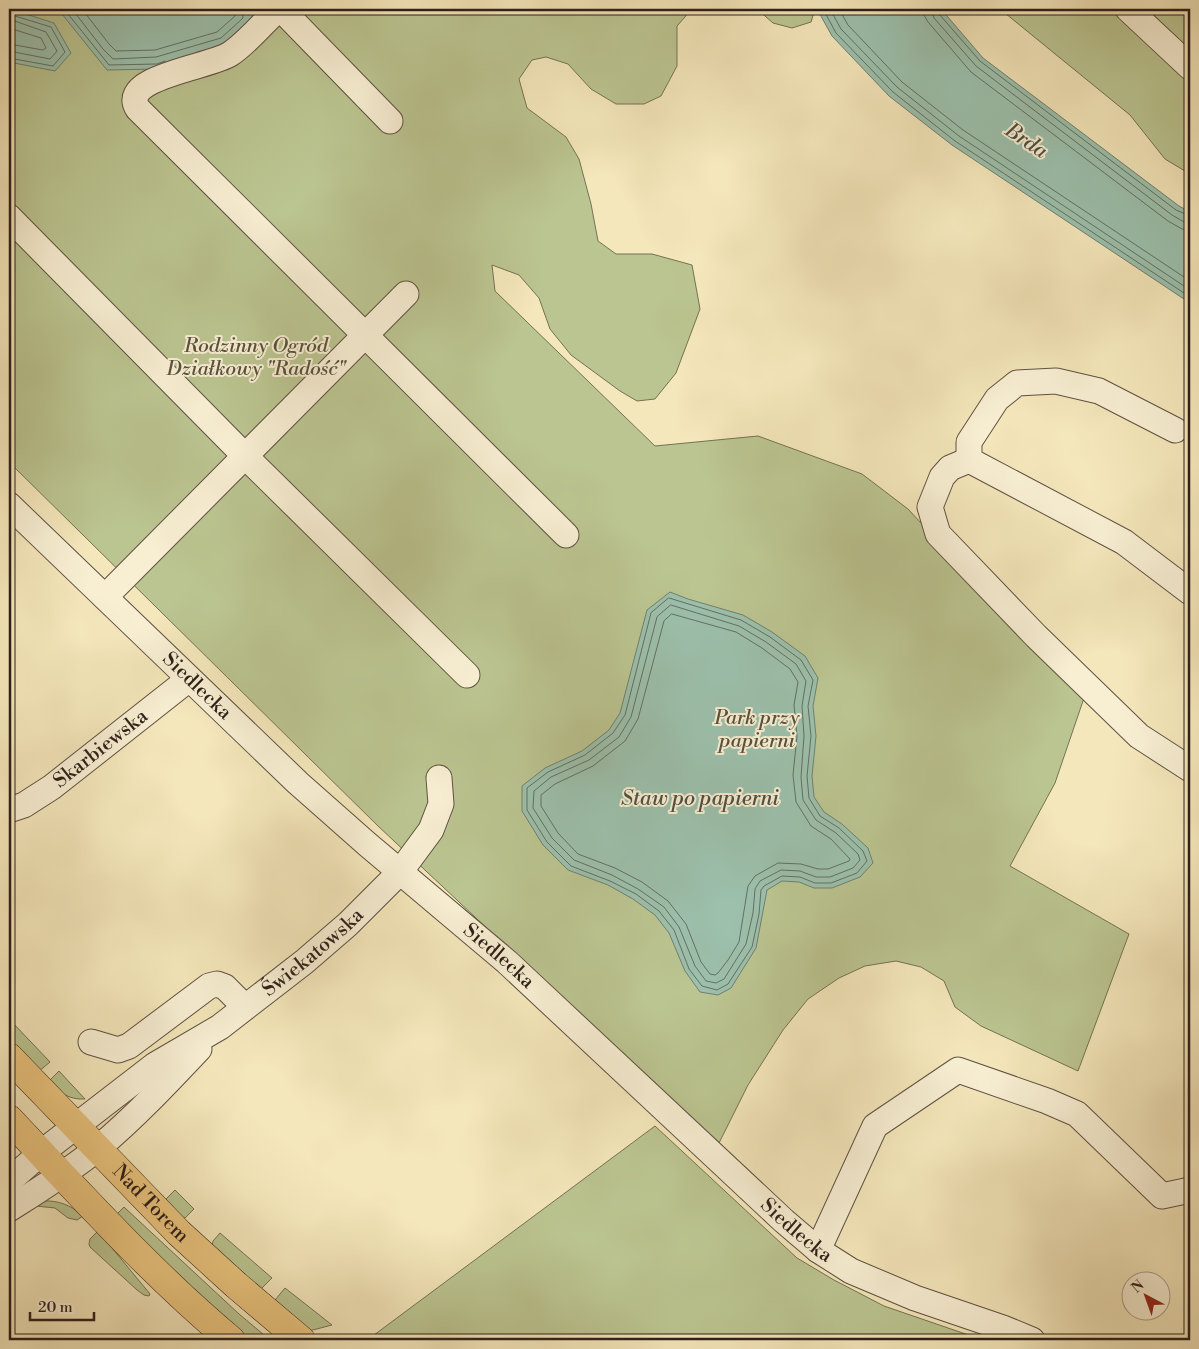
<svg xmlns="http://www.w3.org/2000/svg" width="1199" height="1349" font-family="'Libre Bodoni',serif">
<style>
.green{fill:#bbc591;stroke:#747255}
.water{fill:#9cc0ac;stroke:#708071}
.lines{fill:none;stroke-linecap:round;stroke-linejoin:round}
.shore{stroke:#647062;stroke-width:1}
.minor-casing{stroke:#5f5142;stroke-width:27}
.major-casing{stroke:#2d1f19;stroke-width:29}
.minor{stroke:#f8efd3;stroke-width:25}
.major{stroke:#eac47e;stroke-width:28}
.labels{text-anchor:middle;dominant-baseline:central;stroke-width:4;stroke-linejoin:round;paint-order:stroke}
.park-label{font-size:20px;font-style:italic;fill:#58513d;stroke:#f8efd3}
.street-label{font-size:20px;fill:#2d1f19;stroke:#f8efd3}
.water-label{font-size:21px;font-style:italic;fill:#4e4f45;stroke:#f8efd3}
</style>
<rect width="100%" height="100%" fill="#f4e7bb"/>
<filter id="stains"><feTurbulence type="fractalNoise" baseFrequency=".004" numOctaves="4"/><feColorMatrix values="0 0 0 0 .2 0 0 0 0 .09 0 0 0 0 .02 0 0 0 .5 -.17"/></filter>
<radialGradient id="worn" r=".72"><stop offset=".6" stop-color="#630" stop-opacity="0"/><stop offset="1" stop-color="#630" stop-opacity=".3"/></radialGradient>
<g class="green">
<polygon points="9,9 692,9 677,26 677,66 661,96 644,104 616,104 591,89 568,64 546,57 532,60 519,79 527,108 566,137 579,159 591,204 598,241 616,254 652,254 692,265 700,309 676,373 655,399 637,401 620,391 571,355 550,329 539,298 519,275 492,265 495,291 655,446 758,436 862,474 908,509 1084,698 1055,783 1010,866 1129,934 1078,1071 981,1026 955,1007 944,981 921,967 896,961 865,966 839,978 808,999 783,1030 748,1085 718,1145 378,826 9,462"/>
<polygon points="757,9 815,9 811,22 792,28 773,23"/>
<polygon points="1000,9 1190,9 1190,174 1165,159 1130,115"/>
<polygon points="11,1021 50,1062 38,1072 9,1041 9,1023"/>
<path d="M 59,1071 L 85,1099 C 68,1100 60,1092 48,1082 Z"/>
<polygon points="655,1126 797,1258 834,1280 884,1306 983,1340 373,1340 370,1338"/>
<polygon points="175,1190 194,1209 185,1218 181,1218 166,1204 166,1199"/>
<path d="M 42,1201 C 58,1200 71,1205 83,1216 L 77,1220 L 68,1218 L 55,1208 L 36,1206 Z"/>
<polygon points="124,1207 239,1314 270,1340 249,1340 229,1324 116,1215"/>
<polygon points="98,1231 150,1294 149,1296 144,1295 137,1290 90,1247 89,1244 90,1239"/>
<polygon points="220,1233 272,1278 261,1289 212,1246 213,1241"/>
<polygon points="285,1288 332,1325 309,1331 275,1303 275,1300"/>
</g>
<g class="water">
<polygon points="53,9 253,9 257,21 227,48 158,69 107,70 62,14"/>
<polygon points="817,9 941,9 983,58 1179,206 1190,212 1190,303 952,145 889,96 832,36"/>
<polygon points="13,10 54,23 71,53 55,71 9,62 9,11"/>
<polygon points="670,592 688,599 743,615 772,632 805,656 818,678 813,706 816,736 812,776 814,797 824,812 842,824 868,848 873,863 860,877 832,888 814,888 799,882 782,881 767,890 756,948 731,988 718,995 700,992 685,971 669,933 655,915 633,899 608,885 568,870 543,845 522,811 522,786 545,768 582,751 609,730 620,713 647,610"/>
</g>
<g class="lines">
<g class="shore">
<polyline points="64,9 109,65 157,64 165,61"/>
<polyline points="72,9 103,49 113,59 156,57 221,38 243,18 242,9"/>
<polyline points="82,9 109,44 116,51 155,50 217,32 235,16 235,9"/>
<polyline points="823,9 836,33 893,92 955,141 1190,297"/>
<polyline points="830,9 841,29 897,87 959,136 1190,290"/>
<polyline points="839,9 848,25 902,82 963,130 1190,281"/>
<polyline points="924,9 924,15 928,22 971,72 1168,221 1182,229 1190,230"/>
<polyline points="931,9 934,18 976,66 1172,215 1184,222 1190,222"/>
<polyline points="937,9 939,14 980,61 1176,210 1190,216"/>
<polyline points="9,19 46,32 57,51 50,59 9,51"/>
<polyline points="9,28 41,38 46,48 43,50 9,44"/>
<polyline points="9,58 53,66 65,52 51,27 15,16 12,13 11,9"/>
<polygon points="669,598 741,620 770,637 801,660 813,680 808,706 811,736 807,776 809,798 820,816 839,828 863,851 867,861 857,873 831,883 815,883 800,877 782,876 764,886 761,890 759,914 752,947 728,984 717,990 702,986 689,969 674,930 659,911 636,894 610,881 571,866 547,842 527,810 527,788 548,772 585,755 613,733 625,715 651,613"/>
<polygon points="671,605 739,626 766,642 796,664 806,681 802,706 804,736 801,777 803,800 816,820 836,833 858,854 860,860 853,868 830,877 816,877 800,871 781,870 760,881 755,889 753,913 746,944 724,979 716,983 706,981 695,966 679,927 664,907 638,889 612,875 574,860 552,838 533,808 534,791 551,777 589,760 619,737 631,717 657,617"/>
<polygon points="672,614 736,632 762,648 790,669 798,682 794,705 797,736 793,775 796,802 811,826 831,839 850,859 849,861 828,869 818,869 801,864 778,863 755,876 748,886 739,942 728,960 718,973 715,975 710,974 701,962 686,924 668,901 642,882 615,868 578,854 558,833 541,806 541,795 555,784 593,766 625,741 638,719 664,621"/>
</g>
<defs>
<g id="minor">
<path d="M 278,9 C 264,22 246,44 230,54 C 211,67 117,77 138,109 L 566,535"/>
<polyline points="281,9 390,121"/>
<polyline points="1128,9 1190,67"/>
<polyline points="9,217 245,456 467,675"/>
<polyline points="1175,430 1099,391 1056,381 1017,383 997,399 969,442 969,460 1124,542 1190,592"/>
<polyline points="969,460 950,468 942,477 930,507 938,534 1036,636 1139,736 1190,769"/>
<path id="s1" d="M 9,505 L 298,783 L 367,844 L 507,962 L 784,1221 L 818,1250 L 851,1271 L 915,1298 L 1003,1328 L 1032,1340"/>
<polyline points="105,597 406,294"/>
<path id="s2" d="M 9,810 L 24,805 L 52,787 L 189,679"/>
<polyline points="91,1042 118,1050 129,1046 209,986 217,984 225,987 245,1007"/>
<path id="s3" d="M 9,1181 L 41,1153 L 155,1065 L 220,1027 L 304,962 L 348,924 L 400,872 L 431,830 L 441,804 L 439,778"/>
<path d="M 9,1209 C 39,1190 70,1171 98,1148 C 134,1118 167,1083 199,1049"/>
<polyline points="818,1250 875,1126 958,1070 1047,1101 1077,1114 1162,1196 1190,1190"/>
</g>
<g id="major">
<path id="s4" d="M 9,1057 L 179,1233 L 236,1285 L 301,1340"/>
<path d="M 9,1119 C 81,1195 151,1273 231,1340"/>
</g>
</defs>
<use href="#minor" class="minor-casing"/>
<use href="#major" class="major-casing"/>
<use href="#minor" class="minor"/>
<use href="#major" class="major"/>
</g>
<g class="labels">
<g class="park-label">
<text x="256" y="346">Rodzinny Ogród<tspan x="256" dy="23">Działkowy "Radość"</tspan></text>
<text x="757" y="718">Park przy<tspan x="757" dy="23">papierni</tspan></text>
</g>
<g class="street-label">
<text stroke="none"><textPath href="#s1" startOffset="261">Siedlecka</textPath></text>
<text stroke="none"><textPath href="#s2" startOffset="111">Skarbiewska</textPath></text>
<text stroke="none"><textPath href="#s3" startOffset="381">Świekatowska</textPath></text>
<text stroke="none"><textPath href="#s1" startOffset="666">Siedlecka</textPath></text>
<text stroke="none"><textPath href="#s4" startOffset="204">Nad Torem</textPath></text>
<text stroke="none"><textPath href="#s1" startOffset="1071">Siedlecka</textPath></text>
</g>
<g class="water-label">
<text transform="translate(1026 141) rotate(34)">Brda</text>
<text x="700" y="799">Staw po papierni</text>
</g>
</g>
<rect width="1199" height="1349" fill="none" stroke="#f4e7bb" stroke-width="30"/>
<rect x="10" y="10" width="1179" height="1329" fill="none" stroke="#2d1f19" stroke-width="2.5"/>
<rect x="15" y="15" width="1169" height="1319" fill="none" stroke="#2d1f19"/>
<g transform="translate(1146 1296) rotate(319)"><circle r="24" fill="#f8efd3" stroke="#a79c89"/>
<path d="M0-4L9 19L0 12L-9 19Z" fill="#8f2418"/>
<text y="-8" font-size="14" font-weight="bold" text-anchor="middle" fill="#2d1f19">N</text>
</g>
<path d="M30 1312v8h64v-8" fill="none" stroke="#2d1f19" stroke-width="2.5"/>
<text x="38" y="1312" font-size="15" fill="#2d1f19" stroke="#f8efd3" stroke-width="4" paint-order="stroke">20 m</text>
<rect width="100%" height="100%" filter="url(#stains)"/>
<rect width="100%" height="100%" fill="url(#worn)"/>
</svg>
